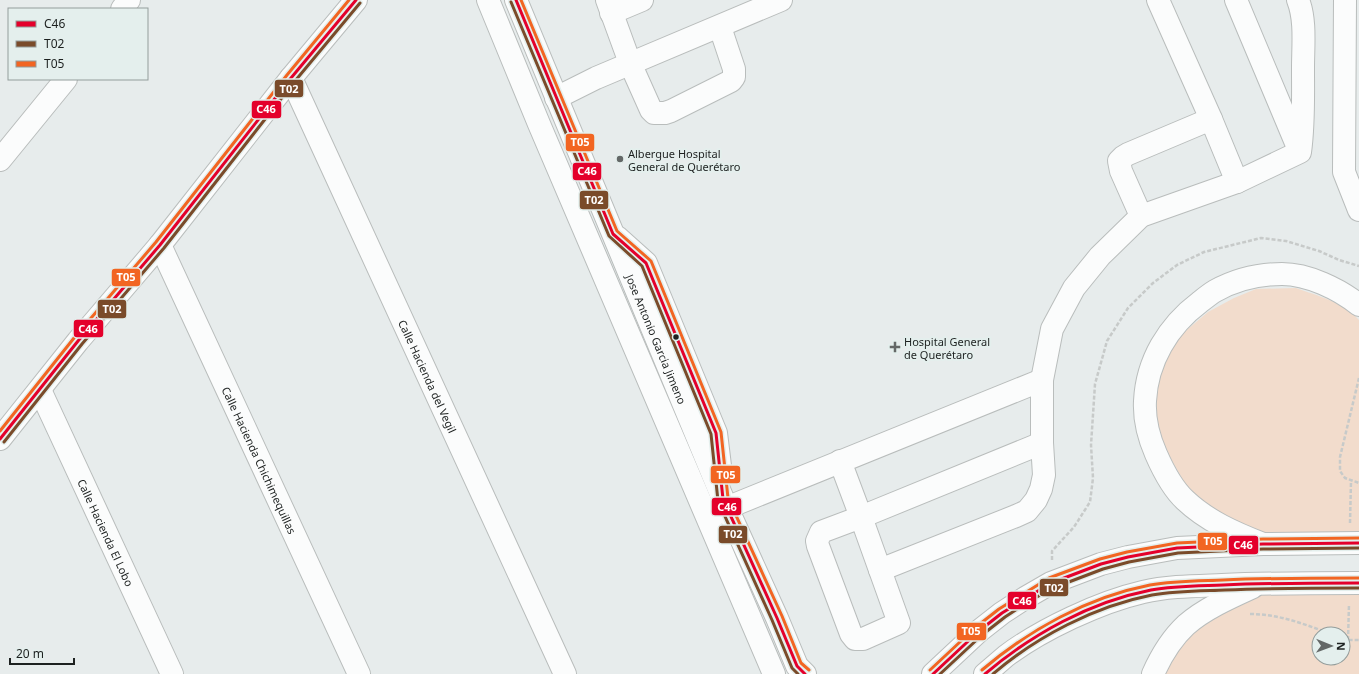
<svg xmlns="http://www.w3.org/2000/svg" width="1359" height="674" font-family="'Noto Sans',sans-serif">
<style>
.green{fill:#f2dccc;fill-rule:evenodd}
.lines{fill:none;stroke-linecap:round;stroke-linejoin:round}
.minor-casing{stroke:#b9bdbc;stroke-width:24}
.major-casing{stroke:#b9bdbc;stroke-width:24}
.path{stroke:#c7cac9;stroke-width:2.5;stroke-dasharray:4 2;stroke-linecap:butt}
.minor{stroke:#fbfcfc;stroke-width:22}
.major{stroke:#fbfcfc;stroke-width:22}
.bus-1-casing{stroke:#e4efed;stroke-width:6}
.bus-2-casing{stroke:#e4efed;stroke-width:6}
.bus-3-casing{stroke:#e4efed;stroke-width:6}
.bus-1{stroke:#e4002b;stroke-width:3}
.bus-2{stroke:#7a4b2a;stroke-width:3}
.bus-3{stroke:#f26522;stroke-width:3}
.poi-dot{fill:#646867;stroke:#e4efed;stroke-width:1.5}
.bus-dot{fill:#1d2120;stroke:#e4efed;stroke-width:1.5}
.labels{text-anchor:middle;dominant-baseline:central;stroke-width:4;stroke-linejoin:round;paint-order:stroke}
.poi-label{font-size:11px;fill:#1d2120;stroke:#e4efed;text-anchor:start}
.street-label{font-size:11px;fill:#1d2120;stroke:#e4efed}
.line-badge{stroke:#e4efed;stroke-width:1.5}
.badge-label{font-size:11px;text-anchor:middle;font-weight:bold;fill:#fff}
</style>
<rect width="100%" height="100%" fill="#e7ecec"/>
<g class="green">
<path d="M 1296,288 C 1318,296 1343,302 1359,320 L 1359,532 L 1267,533 L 1233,522 L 1191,494 L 1172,461 L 1156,427 L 1157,382 L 1166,359 L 1182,334 L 1208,312 L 1234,298 L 1256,289 Z"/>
<path d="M 1359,593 L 1359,674 L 1164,674 L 1184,636 L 1256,594 ZM 1319,634 L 1343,634 L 1343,658 L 1319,658 Z"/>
</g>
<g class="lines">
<defs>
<g id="minor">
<polyline points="488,0 539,124 774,674"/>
<path id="s1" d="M 516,0 L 723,499 L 777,618 L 797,666 L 805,674"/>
<polyline points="607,0 630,63 651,110 654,113 665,113 671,111 731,81 734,77 734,69 720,27"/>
<polyline points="1158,0 1211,119 1237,182"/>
<polyline points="1236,0 1299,150"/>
<polyline points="1345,0 1344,172 1359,210"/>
<polyline points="122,9 129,0"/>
<polyline points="611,13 642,0"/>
<path id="s2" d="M 291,78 L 565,674"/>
<polyline points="556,98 596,78 781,0"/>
<polyline points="0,160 66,79"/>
<polyline points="1141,216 1121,171 1119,161 1123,157 1128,154 1211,119"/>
<polyline points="617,237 646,263 716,433 721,474"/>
<path id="s3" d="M 160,245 L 359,674"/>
<path id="s4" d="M 40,390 L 172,674"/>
<polyline points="0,439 78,341 160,245 291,78 356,0"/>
<polyline points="840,461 861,517 1042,443"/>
<polyline points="716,514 736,504 1042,380"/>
<polygon points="861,517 899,623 863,639 855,639 851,634 818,546 817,541 821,532"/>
<path d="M 880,570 L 1016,516 L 1027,511 L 1036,500 L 1041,489 L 1044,475 L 1042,443 L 1042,380 L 1052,329 L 1074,288 L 1100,256 L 1141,216 L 1237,182 L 1300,152 C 1304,124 1303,96 1303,68 C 1303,46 1306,20 1298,0"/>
</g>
<g id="major">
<path d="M 1263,544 C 1235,533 1207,521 1185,500 C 1172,488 1163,470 1156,454 C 1149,438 1144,419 1145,401 C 1147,361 1168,326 1200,302 C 1205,298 1210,294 1215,291 C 1235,280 1259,274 1282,274 C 1308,274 1339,289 1359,305"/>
<polyline points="933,674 979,631 1002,613 1025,598 1051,583 1101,564 1128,557 1177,548 1263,544 1359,543"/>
<path d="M 985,674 C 992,668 999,662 1006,656 C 1042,629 1100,602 1143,592 C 1169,586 1196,586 1222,585 C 1268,583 1313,583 1359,583"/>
<path d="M 1153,674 C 1161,656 1171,639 1186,625 C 1204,609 1231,597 1253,587"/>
</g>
</defs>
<use href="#minor" class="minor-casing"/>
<use href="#major" class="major-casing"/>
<g class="path">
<polyline points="1359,378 1340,457 1340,471 1345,478 1359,483"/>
<polyline points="1350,523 1351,481"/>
<polyline points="1052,560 1052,551 1074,527 1090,502 1093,478 1091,445 1095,384 1107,341 1128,308 1153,283 1177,265 1204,252 1261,238 1286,241 1319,251 1339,260 1359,266"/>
<path d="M 1250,614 C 1279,614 1304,624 1331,634"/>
<polyline points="1343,638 1348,640 1359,640"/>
<polyline points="1348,640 1349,604"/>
</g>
<use href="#minor" class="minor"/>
<use href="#major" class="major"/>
<defs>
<g id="bus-1">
<polyline points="516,0 613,234 646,263 716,433 723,499 777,618 797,666 805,674"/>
<polyline points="0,439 78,341 160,245 291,78 356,0"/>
<polyline points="933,674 979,631 1002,613 1051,583 1101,564 1128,557 1177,548 1263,544 1359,543"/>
<path d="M 985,674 C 1032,634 1090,602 1151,590 C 1174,586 1199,586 1223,585 C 1268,583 1314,583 1359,583"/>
</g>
<g id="bus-2">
<polyline points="511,2 609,236 642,266 711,434 718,501 772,620 792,668 798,674"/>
<polyline points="4,442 82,344 164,248 295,81 360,3"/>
<polyline points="940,674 982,635 1005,617 1028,602 1053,588 1103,569 1129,562 1178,553 1263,549 1359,548"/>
<path d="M 993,674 C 1036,637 1095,606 1152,595 C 1176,591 1201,591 1225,590 C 1270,588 1314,588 1359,588"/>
</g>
<g id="bus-3">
<polyline points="521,0 617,231 651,261 721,432 728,498 782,616 801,663 809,670"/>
<polyline points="0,431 74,338 156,242 287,75 349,0"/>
<polyline points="930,670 976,627 999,609 1049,578 1100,559 1127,552 1177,543 1263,539 1359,538"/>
<path d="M 982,670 C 1029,630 1088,597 1150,585 C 1174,581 1199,581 1223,580 C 1268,578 1314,578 1359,578"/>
</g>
</defs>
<use href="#bus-1" class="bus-1-casing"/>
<use href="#bus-2" class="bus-2-casing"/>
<use href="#bus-3" class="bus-3-casing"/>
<use href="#bus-1" class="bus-1"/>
<use href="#bus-2" class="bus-2"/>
<use href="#bus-3" class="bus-3"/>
</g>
<g class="poi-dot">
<circle cx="620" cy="159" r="4"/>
<path d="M893 341h4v4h4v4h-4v4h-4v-4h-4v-4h4z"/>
</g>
<circle class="bus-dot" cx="676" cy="337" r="3.5"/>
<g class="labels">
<g class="poi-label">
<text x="628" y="153">Albergue Hospital<tspan x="628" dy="13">General de Querétaro</tspan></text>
<text x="904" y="341">Hospital General<tspan x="904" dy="13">de Querétaro</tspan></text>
</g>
<g class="street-label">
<text stroke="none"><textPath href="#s1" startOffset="367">Jose Antonio Garcia Jimeno</textPath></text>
<text stroke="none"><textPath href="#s2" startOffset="328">Calle Hacienda del Vegil</textPath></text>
<text stroke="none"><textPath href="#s3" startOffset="237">Calle Hacienda Chichimequillas</textPath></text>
<text stroke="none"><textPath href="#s4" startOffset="157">Calle Hacienda El Lobo</textPath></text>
</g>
</g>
<g class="line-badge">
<rect x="274" y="79" width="30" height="19" rx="4" fill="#7a4b2a"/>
<rect x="251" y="100" width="31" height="19" rx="4" fill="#e4002b"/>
<rect x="565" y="133" width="30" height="19" rx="4" fill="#f26522"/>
<rect x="572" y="162" width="30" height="19" rx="4" fill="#e4002b"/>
<rect x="579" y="190" width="30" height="20" rx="4" fill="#7a4b2a"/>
<rect x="111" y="268" width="30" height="19" rx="4" fill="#f26522"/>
<rect x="97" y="299" width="30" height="20" rx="4" fill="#7a4b2a"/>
<rect x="73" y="319" width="31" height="19" rx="4" fill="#e4002b"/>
<rect x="710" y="465" width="31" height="19" rx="4" fill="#f26522"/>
<rect x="711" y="497" width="31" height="19" rx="4" fill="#e4002b"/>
<rect x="718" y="525" width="30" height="19" rx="4" fill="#7a4b2a"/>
<rect x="1197" y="532" width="31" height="19" rx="4" fill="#f26522"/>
<rect x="1228" y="535" width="31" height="20" rx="4" fill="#e4002b"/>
<rect x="1039" y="578" width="30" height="19" rx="4" fill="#7a4b2a"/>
<rect x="1007" y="591" width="30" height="19" rx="4" fill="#e4002b"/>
<rect x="956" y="622" width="31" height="19" rx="4" fill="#f26522"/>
</g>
<g class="badge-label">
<text x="289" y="93">T02</text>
<text x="266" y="113">C46</text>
<text x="580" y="146">T05</text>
<text x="587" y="175">C46</text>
<text x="594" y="204">T02</text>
<text x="126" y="281">T05</text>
<text x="112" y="313">T02</text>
<text x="88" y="333">C46</text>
<text x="726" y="479">T05</text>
<text x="727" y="511">C46</text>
<text x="733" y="538">T02</text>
<text x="1213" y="545">T05</text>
<text x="1243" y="549">C46</text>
<text x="1054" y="592">T02</text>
<text x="1022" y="605">C46</text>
<text x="971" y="635">T05</text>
</g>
<rect x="8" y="8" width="140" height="72" fill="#e4efed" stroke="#949d9b"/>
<rect x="16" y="21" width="20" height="6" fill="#e4002b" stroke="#949d9b"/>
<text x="44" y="28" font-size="12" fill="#1d2120">C46</text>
<rect x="16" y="41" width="20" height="6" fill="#7a4b2a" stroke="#949d9b"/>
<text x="44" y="48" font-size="12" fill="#1d2120">T02</text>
<rect x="16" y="61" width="20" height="6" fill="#f26522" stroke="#949d9b"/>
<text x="44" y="68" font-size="12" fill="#1d2120">T05</text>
<g transform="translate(1331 646) rotate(91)"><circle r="19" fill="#e4efed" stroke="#949d9b"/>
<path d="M0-3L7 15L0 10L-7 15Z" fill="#646867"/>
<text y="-6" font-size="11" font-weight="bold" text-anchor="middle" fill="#1d2120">N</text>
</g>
<path d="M10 658v6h64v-6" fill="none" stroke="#1d2120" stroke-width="2"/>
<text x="16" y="658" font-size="12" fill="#1d2120" stroke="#e4efed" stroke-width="3" paint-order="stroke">20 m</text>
</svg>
